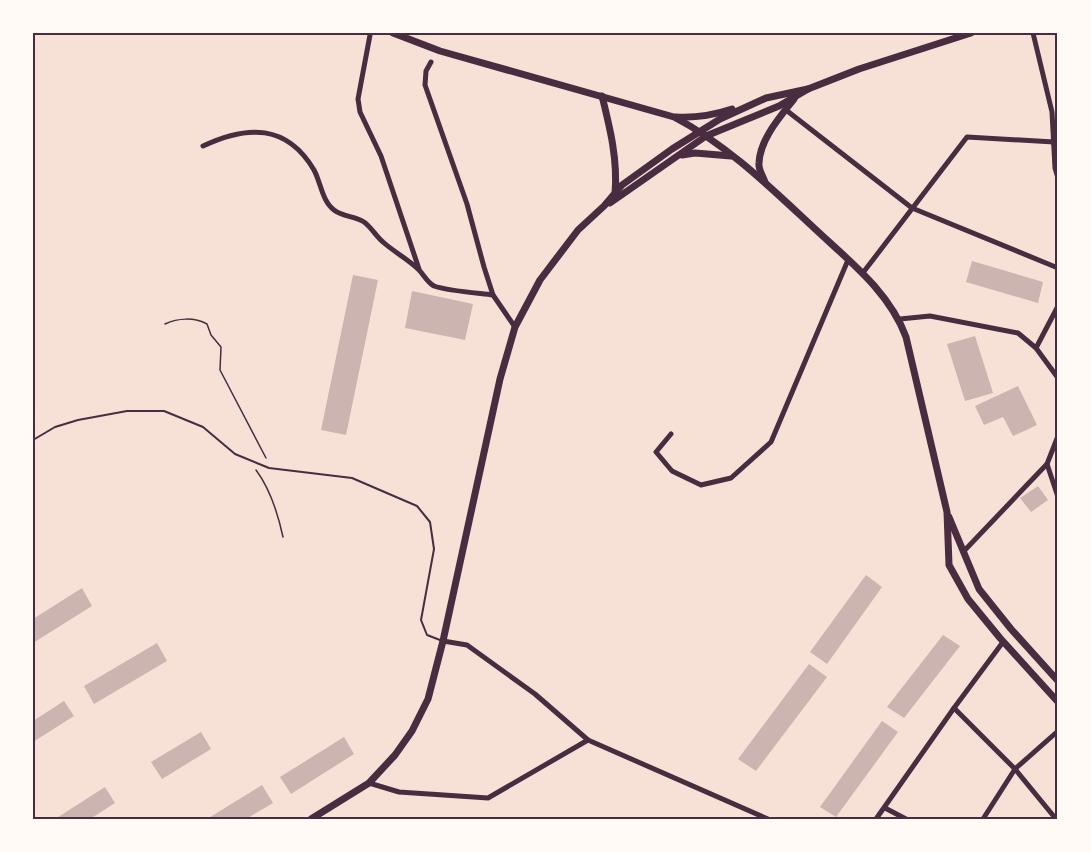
<svg xmlns="http://www.w3.org/2000/svg" width="1091" height="852" font-family="Arial,sans-serif">
<style>
.building{fill:#ccb4b1}
.lines{fill:none;stroke-linecap:round;stroke-linejoin:round}
.path{stroke:#4a2c40;stroke-width:1.5}
.service{stroke:#4a2c40;stroke-width:2}
.minor{stroke:#4a2c40;stroke-width:5}
.tertiary{stroke:#4a2c40;stroke-width:7}
.neatline{fill:none;stroke:#4a2c40;stroke-width:2}
</style>
<rect width="100%" height="100%" fill="#f7e1d7"/>
<g class="building">
<polygon points="972,261 1043,282 1038,303 966,282"/>
<polygon points="353,275 378,280 346,435 321,430"/>
<polygon points="412,291 473,304 465,340 405,328"/>
<polygon points="975,336 993,393 965,401 947,344"/>
<polygon points="1018,386 1037,425 1013,436 1003,417 984,425 975,406"/>
<polygon points="1038,486 1048,500 1031,512 1020,498"/>
<polygon points="866,575 882,587 827,664 810,652"/>
<polygon points="82,588 92,606 33,643 33,619"/>
<polygon points="943,635 960,646 904,718 887,707"/>
<polygon points="157,643 167,661 94,704 84,686"/>
<polygon points="809,664 827,677 756,771 738,759"/>
<polygon points="64,701 74,716 33,742 33,721"/>
<polygon points="882,721 898,732 836,817 820,807"/>
<polygon points="201,732 211,749 162,779 151,762"/>
<polygon points="344,737 354,754 291,794 280,777"/>
<polygon points="262,785 273,803 246,819 207,819"/>
<polygon points="105,787 115,803 90,819 55,819"/>
</g>
<g class="lines">
<g class="path">
<path d="M 165,324 C 178,318 194,317 207,324 L 211,335 L 221,347 L 220,370 L 266,458"/>
<path d="M 256,470 C 271,490 278,514 283,537"/>
</g>
<polyline class="service" points="33,440 55,427 78,420 127,411 164,411 203,427 235,454 269,468 352,478 417,506 430,522 434,549 421,620 427,635 440,640"/>
<g class="minor">
<polyline points="1033,33 1052,112 1055,168 1058,178"/>
<polyline points="370,35 358,99 360,112 381,156 419,269"/>
<polyline points="431,62 426,71 425,85 467,204 484,267 493,295 515,327"/>
<polyline points="786,110 912,208 1058,268"/>
<path d="M 203,146 C 247,125 287,124 314,170 C 321,183 322,201 334,210 C 343,217 355,216 364,222 C 371,227 376,236 383,242 C 394,252 408,259 419,270 C 424,275 427,282 434,286 C 448,291 477,293 493,295"/>
<polyline points="862,274 967,137 1054,142"/>
<polyline points="1058,306 1036,348 1058,378"/>
<polyline points="900,319 930,316 1018,333 1036,348"/>
<polyline points="671,434 656,452 672,471 701,485 731,478 771,442 848,260"/>
<polyline points="1047,464 1058,497"/>
<polyline points="964,551 1047,464 1058,436"/>
<polyline points="443,641 467,645 535,694 588,740 768,819"/>
<polyline points="954,708 1015,769 1056,819"/>
<polyline points="369,783 399,792 488,798 588,740"/>
<polyline points="885,808 906,819"/>
<polyline points="876,819 954,708 1003,642"/>
<polyline points="983,819 1015,769 1058,731"/>
</g>
<g class="tertiary">
<path d="M 393,33 L 440,51 L 674,117 C 726,144 770,187 813,227 C 848,260 889,291 906,337 L 947,512 L 949,565 L 968,599 L 1000,638 L 1058,702"/>
<path d="M 602,96 C 610,128 618,160 615,194"/>
<path d="M 676,117 C 695,118 714,115 732,109"/>
<polyline points="682,155 695,153 731,156"/>
<path d="M 765,182 C 763,176 758,169 759,163 C 760,139 780,117 794,99"/>
<polyline points="610,203 706,136 779,106 808,89 859,69 971,33"/>
<polyline points="949,517 979,589 1011,629 1058,681"/>
<polyline points="311,819 369,783 395,755 412,731 428,699 443,641 500,379 515,327 540,280 578,230 604,206 622,185 672,149 720,119 766,98 808,89"/>
</g>
</g>
<rect width="1091" height="852" fill="none" stroke="#fffaf5" stroke-width="69"/>
<rect x="34" y="34" width="1022" height="784" class="neatline"/>
</svg>
